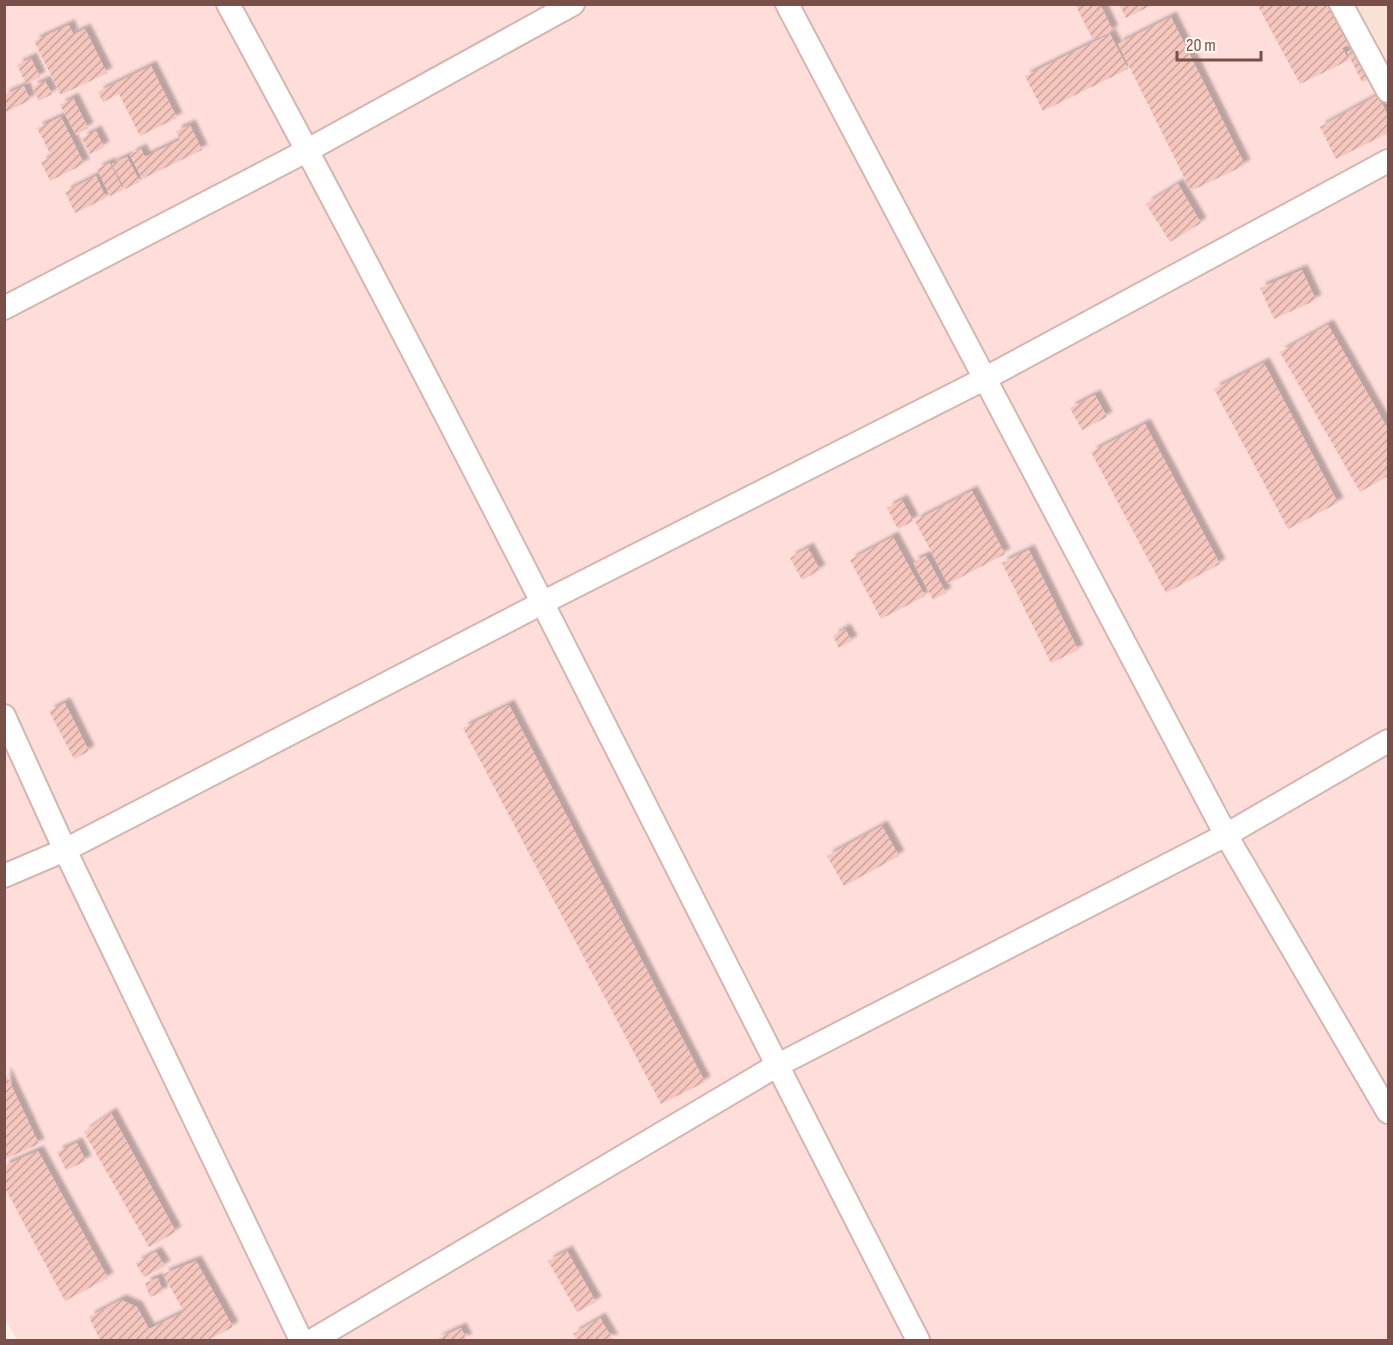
<svg xmlns="http://www.w3.org/2000/svg" width="1393" height="1345" font-family="'Sofia Sans Condensed',sans-serif">
<style>
.residential{fill:#f8e2d8}
.commercial{fill:#fedddb}
.building{fill:url(#building-hatch);filter:url(#shadow)}
.lines{fill:none;stroke-linecap:round;stroke-linejoin:round}
.street-casing{stroke:#d3b6af;stroke-width:26}
.street{stroke:#fff;stroke-width:22}
</style>
<defs>
<pattern id="building-hatch" width="6" height="6" patternUnits="userSpaceOnUse" patternTransform="scale(1.5)"><rect width="6" height="6" fill="#f4c6bd"/><path d="M-1 1l2-2M0 6l6-6M5 7l2-2" fill="none" stroke="#caa39c"/></pattern>
<filter id="shadow"><feDropShadow dx="5.5" dy="-5.5" stdDeviation="1.5" flood-color="#0004"/></filter>
</defs>
<rect width="100%" height="100%" fill="#fdf0e7"/>
<polygon class="residential" points="1341,5 1388,5 1388,91"/>
<polygon class="commercial" points="4,5 1341,5 1388,91 1388,1340 17,1340 4,1317"/>
<g class="building">
<polygon points="1078,4 1100,4 1113,31 1093,40 1076,6"/>
<polygon points="1119,4 1154,4 1126,18"/>
<polygon points="1257,4 1333,4 1354,42 1342,48 1349,60 1300,84"/>
<polygon points="1171,17 1245,165 1191,191 1118,44"/>
<polygon points="69,25 73,34 63,40 85,29 107,73 61,95 34,41"/>
<polygon points="1110,34 1128,69 1043,111 1025,76"/>
<polygon points="1357,47 1372,78 1362,82 1347,52"/>
<polygon points="31,58 40,77 26,84 17,65"/>
<polygon points="151,66 177,118 140,136 119,94 103,102 98,92"/>
<polygon points="45,81 52,94 39,101 32,87"/>
<polygon points="24,86 30,100 4,113 4,95"/>
<polygon points="1378,95 1388,116 1388,133 1336,159 1320,127"/>
<polygon points="73,98 88,128 76,135 60,105"/>
<polygon points="61,117 84,164 50,181 41,162 52,157 37,128"/>
<polygon points="190,125 202,150 142,179 130,155 141,149 145,157 180,140 176,131"/>
<polygon points="96,131 104,147 90,154 82,138"/>
<polygon points="127,157 140,182 125,189 112,164"/>
<polygon points="110,163 123,190 110,196 97,169"/>
<polygon points="96,176 106,198 75,213 65,192"/>
<polygon points="1178,184 1201,223 1170,242 1146,204"/>
<polygon points="1302,270 1316,300 1274,319 1260,288"/>
<polygon points="1328,325 1388,429 1388,476 1360,492 1280,352"/>
<polygon points="1264,363 1338,503 1288,529 1214,389"/>
<polygon points="1095,395 1107,417 1082,430 1070,408"/>
<polygon points="1145,424 1220,564 1166,593 1091,452"/>
<polygon points="972,491 1005,554 948,584 915,521"/>
<polygon points="902,500 913,521 898,529 887,508"/>
<polygon points="893,537 925,596 881,619 850,560"/>
<polygon points="808,548 820,570 802,580 790,558"/>
<polygon points="1029,550 1078,650 1051,663 1002,563"/>
<polygon points="926,556 946,593 933,600 913,562"/>
<polygon points="845,629 852,641 839,648 833,636"/>
<polygon points="65,703 89,751 74,759 49,711"/>
<polygon points="509,705 705,1082 661,1104 463,728"/>
<polygon points="882,826 899,856 844,886 827,856"/>
<polygon points="5,1072 39,1144 5,1159"/>
<polygon points="111,1113 176,1232 149,1247 84,1132"/>
<polygon points="77,1143 86,1161 66,1170 57,1152"/>
<polygon points="38,1151 108,1278 65,1301 4,1186 4,1166"/>
<polygon points="567,1251 596,1302 577,1312 548,1261"/>
<polygon points="156,1252 165,1266 144,1277 136,1263"/>
<polygon points="196,1261 233,1327 208,1340 100,1340 89,1317 121,1300 137,1307 149,1329 184,1312 163,1274"/>
<polygon points="158,1278 163,1292 150,1297 145,1283"/>
<polygon points="600,1318 613,1340 577,1340 573,1334"/>
<polygon points="461,1328 467,1340 435,1340"/>
</g>
<g class="lines">
<defs>
<g id="street">
<path d="M 228,4 C 468,444 688,895 918,1340"/>
<polyline points="787,4 1226,835 1388,1112"/>
<polyline points="1341,4 1388,91"/>
<polyline points="4,308 308,150 573,4"/>
<polyline points="4,716 65,850 301,1340"/>
<polyline points="4,876 65,850 542,603 984,379 1388,161"/>
<polyline points="313,1340 776,1066 1226,835 1388,741"/>
</g>
</defs>
<use href="#street" class="street-casing"/>
<use href="#street" class="street"/>
</g>
<rect width="1393" height="1345" fill="none" stroke="#794f4a" stroke-width="12"/>
<path d="M1177 51v9h84v-9" fill="none" stroke="#794f4a" stroke-width="3"/>
<text x="1186" y="51" font-size="18" fill="#794f4a" stroke="#fff5ef" stroke-width="4.5" paint-order="stroke">20 m</text>
</svg>
